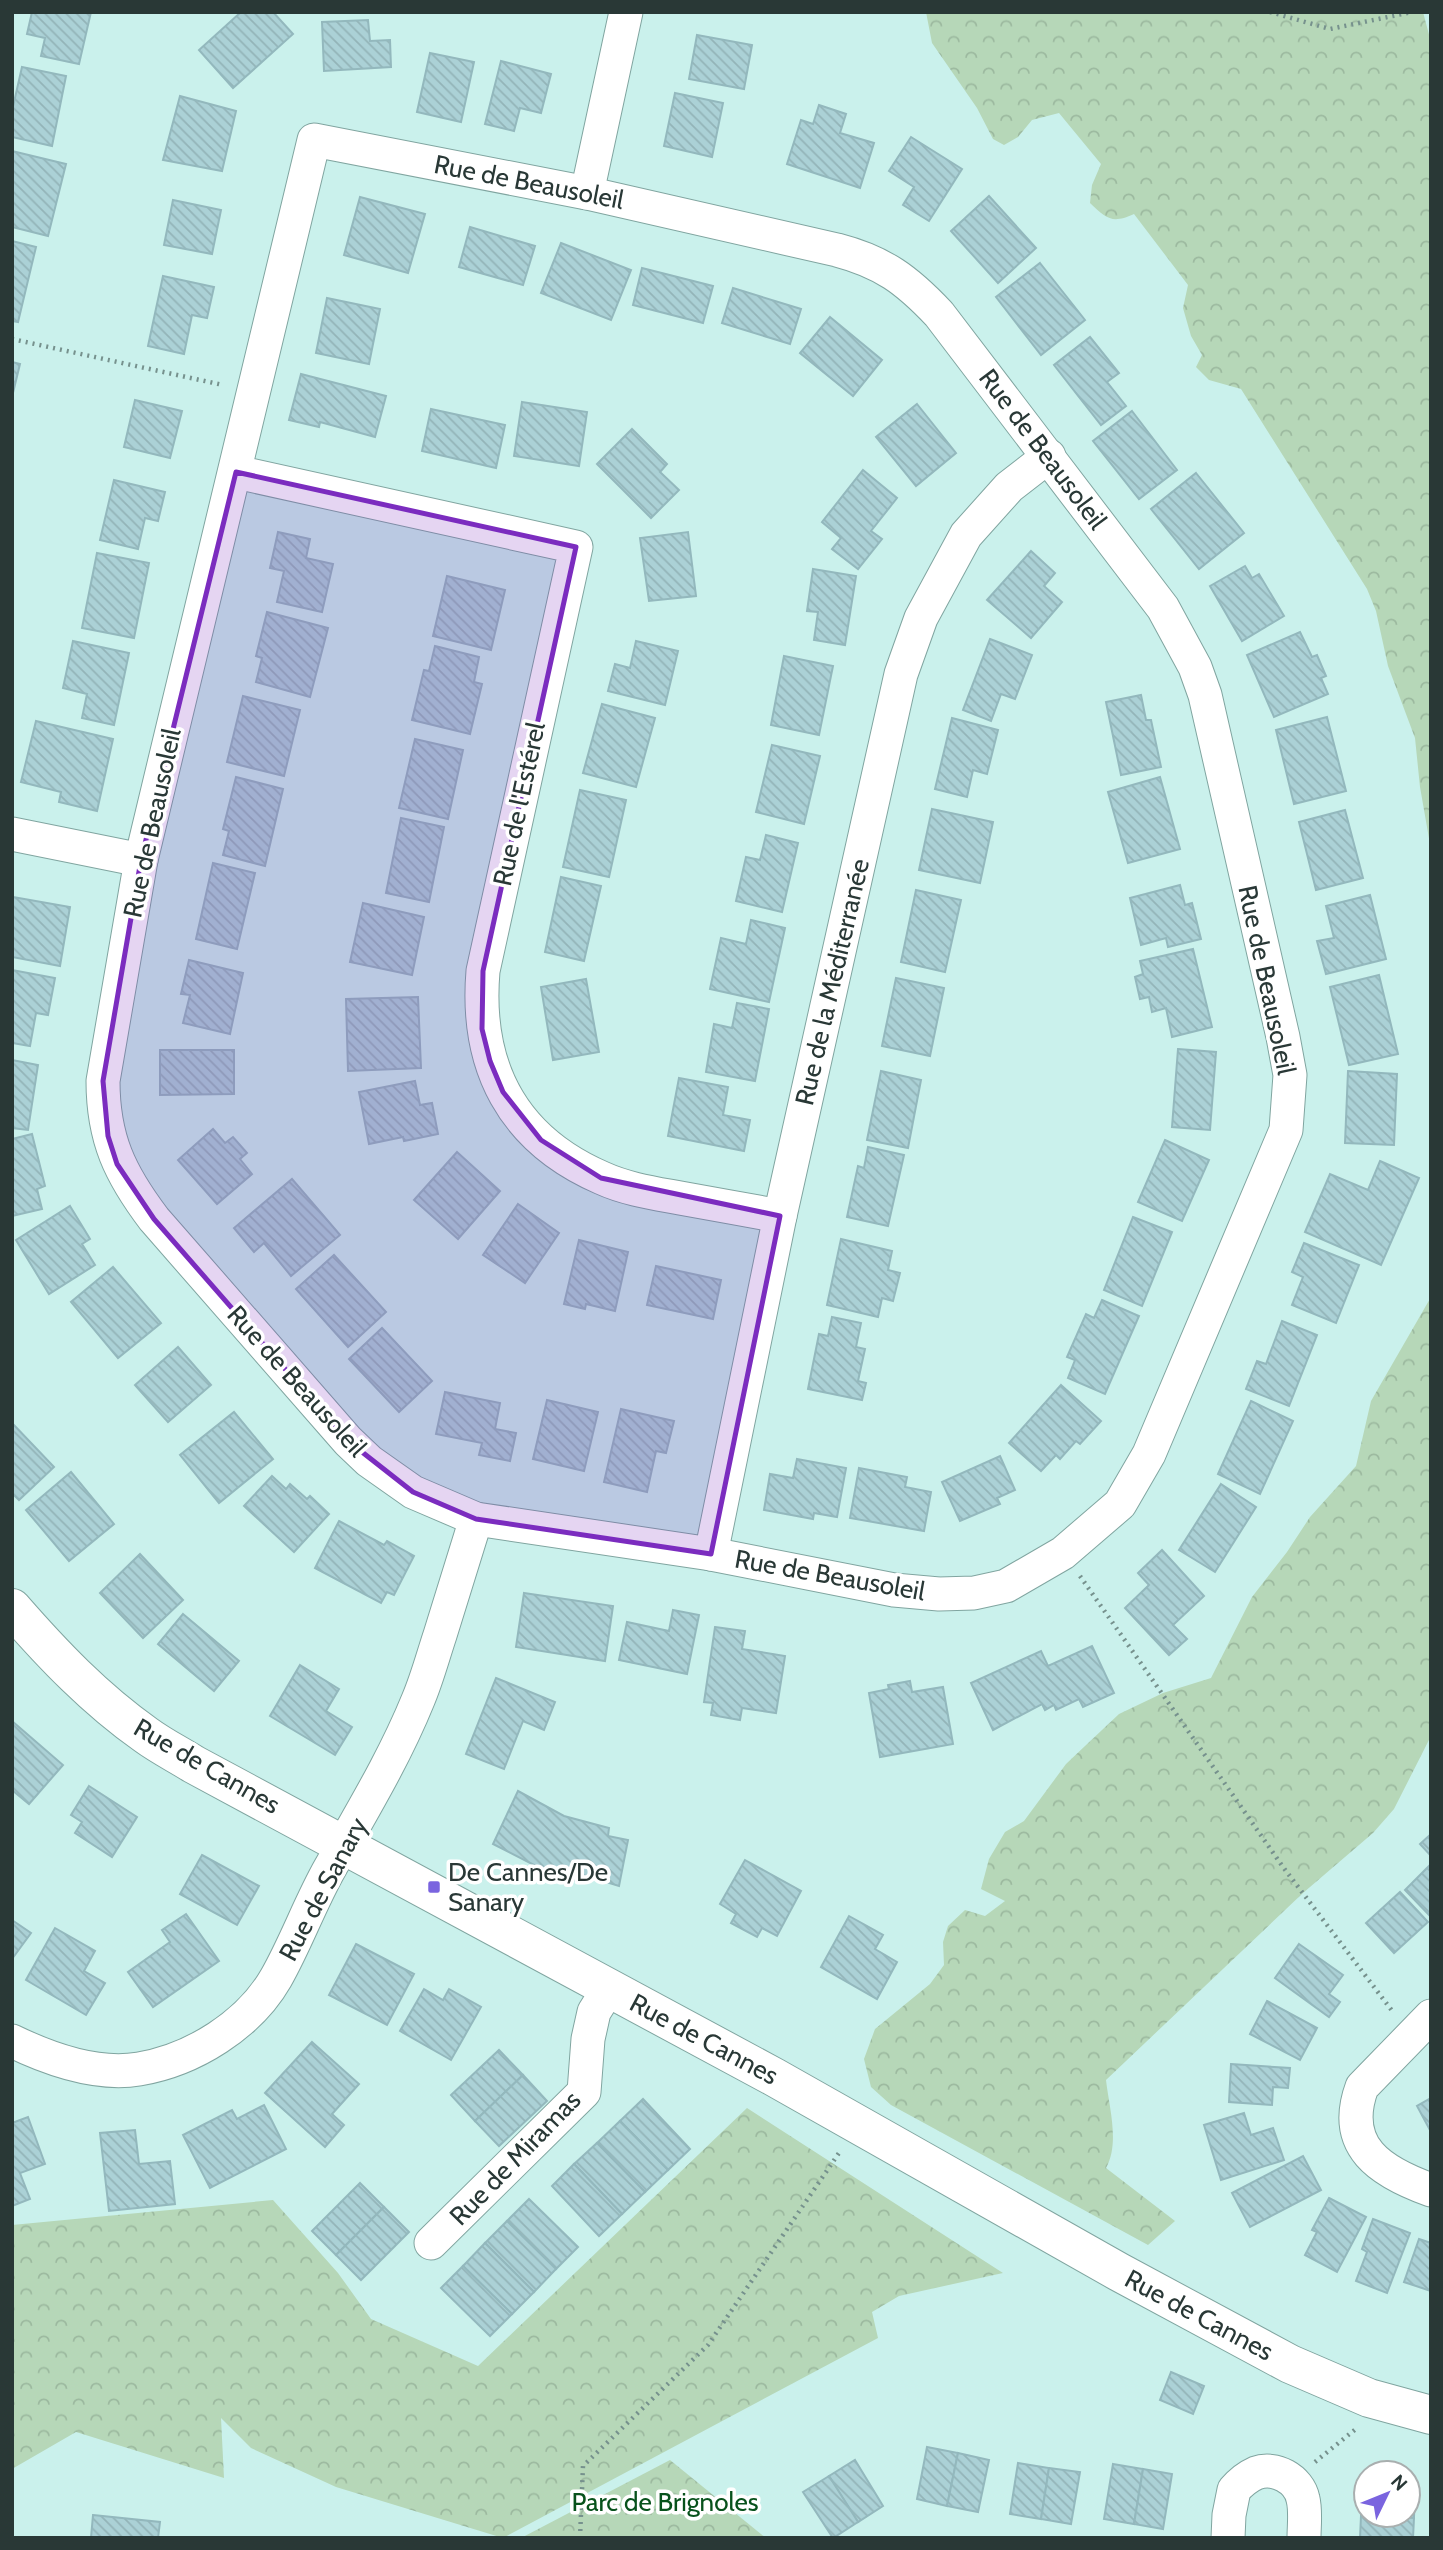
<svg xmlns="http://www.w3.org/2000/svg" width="1443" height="2550" font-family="Cabin,sans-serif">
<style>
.forest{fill:url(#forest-crowns)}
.building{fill:url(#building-back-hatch);stroke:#93b8bd;stroke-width:2}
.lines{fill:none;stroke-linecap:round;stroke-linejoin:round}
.minor-casing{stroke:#80a5a0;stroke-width:35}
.tertiary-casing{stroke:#80a5a0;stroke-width:40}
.path{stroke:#76918d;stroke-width:4.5;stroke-dasharray:2 5;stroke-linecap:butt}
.minor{stroke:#fff;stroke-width:33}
.tertiary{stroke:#fff;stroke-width:38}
.marked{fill:#7b2cbf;fill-opacity:0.2;stroke:#7b2cbf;stroke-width:5;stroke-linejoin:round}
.poi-dot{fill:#7a64df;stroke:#fff;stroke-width:2.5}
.labels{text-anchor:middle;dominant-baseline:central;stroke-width:7;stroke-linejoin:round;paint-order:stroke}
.street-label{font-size:26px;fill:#293836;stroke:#fff}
.poi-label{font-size:26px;fill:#293836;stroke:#fff;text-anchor:start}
.park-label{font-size:26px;fill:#08521c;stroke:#fff}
</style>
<defs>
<pattern id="forest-crowns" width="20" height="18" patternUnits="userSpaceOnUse" patternTransform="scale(1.75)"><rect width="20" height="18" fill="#b6d7b8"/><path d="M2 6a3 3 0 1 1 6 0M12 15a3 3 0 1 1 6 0" fill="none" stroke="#9cb99f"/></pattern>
<pattern id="building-back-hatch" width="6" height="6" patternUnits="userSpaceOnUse" patternTransform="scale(1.75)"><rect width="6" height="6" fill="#abd1d6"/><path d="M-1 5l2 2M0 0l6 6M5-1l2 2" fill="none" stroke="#93b4b8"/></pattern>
</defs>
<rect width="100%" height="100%" fill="#caf1ec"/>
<g class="forest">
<path d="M 926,12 L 1423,12 L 1431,42 L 1431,850 L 1420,787 L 1415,738 L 1388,666 L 1376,611 L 1367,589 L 1241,389 L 1209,380 L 1196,367 L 1202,355 L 1191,336 L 1183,308 L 1188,285 L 1134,214 C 1112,224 1107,219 1090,203 L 1092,185 L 1101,164 L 1059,113 L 1032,120 L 1018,137 L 1004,145 L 993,139 L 977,108 L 932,43 Z"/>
<path d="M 1431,1297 L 1431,1736 L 1394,1809 L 1373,1833 L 1303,1893 L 1106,2080 C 1109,2107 1120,2143 1106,2168 L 1175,2221 L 1148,2245 L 891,2105 L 871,2087 L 864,2059 L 875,2029 L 930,1984 L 944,1965 L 943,1942 L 948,1926 L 965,1910 L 985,1916 L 1005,1901 L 981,1889 L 989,1859 L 1005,1832 L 1024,1821 L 1066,1764 L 1085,1746 L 1119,1714 L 1163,1693 L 1211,1678 L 1252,1597 L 1287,1552 L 1310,1517 L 1356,1466 L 1371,1401 Z"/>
<polygon points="747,2108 1003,2273 899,2296 872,2312 878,2338 503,2538 336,2487 251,2448 221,2418 224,2478 76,2432 12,2469 12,2225 273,2200 338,2273 371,2319 478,2366"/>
<polygon points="670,2460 766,2538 521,2538"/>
</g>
<g class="building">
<polygon points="32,12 91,12 79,64 41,56 45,38 27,34"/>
<polygon points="241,12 273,12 293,34 233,88 199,50"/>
<polygon points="368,20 370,41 390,40 391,67 324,71 322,22"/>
<polygon points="697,35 752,45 744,89 689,79"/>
<polygon points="430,53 474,62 461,122 417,112"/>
<polygon points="501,61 551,74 541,113 520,108 514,131 485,124"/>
<polygon points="22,67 66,76 52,146 12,137 12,111"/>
<polygon points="675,93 723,103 712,157 664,146"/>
<polygon points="180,96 236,111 222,171 163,160"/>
<polygon points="819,105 846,114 840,133 874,143 860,188 787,164 801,120 813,124"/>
<polygon points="911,137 962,169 929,221 903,205 914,187 889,171"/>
<polygon points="12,151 66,164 48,236 12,227"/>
<polygon points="989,196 1036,248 998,283 951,231"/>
<polygon points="360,197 425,214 408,273 344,255"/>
<polygon points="173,200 221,210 212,254 164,245"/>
<polygon points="470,227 535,246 523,285 459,267"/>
<polygon points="12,241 36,247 18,322 12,321"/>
<polygon points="561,243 631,270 611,320 541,293"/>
<polygon points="1040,263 1085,320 1041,355 996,297"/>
<polygon points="642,268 713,286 703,323 633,305"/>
<polygon points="163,276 214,287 207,318 192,315 184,354 148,346"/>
<polygon points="733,288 801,309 790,344 722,323"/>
<polygon points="327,298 380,309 369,364 316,353"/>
<polygon points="830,317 882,360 853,396 800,353"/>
<polygon points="1090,337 1119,373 1107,382 1126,406 1101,425 1054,365"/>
<polygon points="12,362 20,364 12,397"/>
<polygon points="301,374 386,396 375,437 320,422 319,427 289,420"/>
<polygon points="135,400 182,411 170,458 124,447"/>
<polygon points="522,402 587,412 579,466 514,456"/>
<polygon points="917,404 956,453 916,486 876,437"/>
<polygon points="431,409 505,425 496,468 422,451"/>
<polygon points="1132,411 1177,470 1139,499 1093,441"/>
<polygon points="632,429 667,464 660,472 679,490 651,518 597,464"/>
<polygon points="863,470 897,498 871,531 882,539 858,569 832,549 841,538 822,522"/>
<polygon points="1196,473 1244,533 1199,569 1151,509"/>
<polygon points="114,480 165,492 158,521 145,518 138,549 100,540"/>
<polygon points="278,532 310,539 306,558 333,564 322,612 277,602 284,571 270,568"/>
<polygon points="688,532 696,596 649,601 640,538"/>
<polygon points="1031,551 1055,573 1044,586 1062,602 1031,638 987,600"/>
<polygon points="97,553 149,563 134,638 82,628"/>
<polygon points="1245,566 1252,578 1259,574 1284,616 1242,641 1210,586"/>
<polygon points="813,569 856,576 845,645 814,640 818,612 807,611"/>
<polygon points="447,576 505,590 491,650 433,636"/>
<polygon points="267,612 328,628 310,697 256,682 262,658 256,656"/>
<polygon points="1300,632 1312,657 1317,655 1326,676 1321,678 1328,694 1274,717 1247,655"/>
<polygon points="990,639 1032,655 1015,699 1001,694 991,721 963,710"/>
<polygon points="73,641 129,653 114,725 82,718 87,694 63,688"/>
<polygon points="636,641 678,651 665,705 608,691 615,664 630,668"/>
<polygon points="435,646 479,657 474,682 482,684 470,734 412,720 424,670 429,671"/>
<polygon points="784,656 833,666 819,735 771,725"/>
<polygon points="1141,695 1146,720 1151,720 1161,767 1121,775 1106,702"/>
<polygon points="243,696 300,710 284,776 227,762"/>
<polygon points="602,704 655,718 636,787 583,773"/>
<polygon points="1327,717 1346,791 1294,804 1276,730"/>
<polygon points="952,718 998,730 987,774 973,770 967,797 935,789"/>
<polygon points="36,721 113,739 97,811 59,802 61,792 21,782"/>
<polygon points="415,739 463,750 448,819 399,808"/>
<polygon points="772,745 820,756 804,824 756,812"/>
<polygon points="236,777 283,789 265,866 223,855 229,831 223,829"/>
<polygon points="1160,777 1180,849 1128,863 1108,792"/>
<polygon points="580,790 626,800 609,877 563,867"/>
<polygon points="932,809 993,822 980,883 919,870"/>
<polygon points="1345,810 1363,878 1316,890 1299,822"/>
<polygon points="401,818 444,827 429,902 386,893"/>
<polygon points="766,835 798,843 782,912 736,901 746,857 760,860"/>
<polygon points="213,863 255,873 237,949 196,939"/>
<polygon points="561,877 601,886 584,961 545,952"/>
<polygon points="1180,885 1185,905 1192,903 1201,939 1168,947 1166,938 1141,945 1130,898"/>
<polygon points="916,890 961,900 945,972 901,962"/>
<polygon points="1370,895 1386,959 1326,974 1317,941 1334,938 1326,906"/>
<polygon points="13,897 70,907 60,966 12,957"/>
<polygon points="363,903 424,917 412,975 350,962"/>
<polygon points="751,920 785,928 769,1002 710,989 721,938 746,944"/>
<polygon points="1193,949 1212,1027 1172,1037 1166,1008 1152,1012 1149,997 1140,999 1135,977 1143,974 1140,961"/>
<polygon points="189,960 243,973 230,1034 183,1023 190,995 181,994"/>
<polygon points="12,970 55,978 48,1015 36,1013 30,1046 12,1043"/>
<polygon points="1379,975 1398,1054 1349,1065 1330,987"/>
<polygon points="896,978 944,988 930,1056 882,1046"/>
<polygon points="586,979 599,1052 553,1060 541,987"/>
<polygon points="418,997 421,1068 348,1071 346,999"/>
<polygon points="737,1003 769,1009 755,1081 706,1072 714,1024 732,1028"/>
<polygon points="1178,1049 1216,1052 1210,1130 1172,1127"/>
<polygon points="160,1050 234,1050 234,1094 160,1095"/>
<polygon points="12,1060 38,1065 28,1130 12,1128"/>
<polygon points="881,1071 921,1080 908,1148 867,1140"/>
<polygon points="1348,1071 1397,1074 1394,1145 1345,1143"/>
<polygon points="679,1078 728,1087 723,1115 750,1120 744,1151 668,1136"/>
<polygon points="415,1081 420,1105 432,1103 438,1134 404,1141 403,1137 369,1144 359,1092"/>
<polygon points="213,1129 225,1143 233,1137 247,1153 240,1159 252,1174 217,1204 178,1160"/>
<polygon points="32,1134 45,1186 37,1189 42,1209 12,1216 12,1139"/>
<polygon points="1165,1140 1209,1160 1182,1221 1138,1202"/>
<polygon points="868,1147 904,1155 888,1226 847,1217 858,1166 864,1168"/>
<polygon points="457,1152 500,1191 458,1239 414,1200"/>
<polygon points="1380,1161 1419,1178 1381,1265 1305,1232 1330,1174 1368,1190"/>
<polygon points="292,1179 340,1235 291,1276 264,1243 254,1252 234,1228"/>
<polygon points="518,1204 559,1233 525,1283 483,1255"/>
<polygon points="70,1206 90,1239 82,1244 95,1265 49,1294 16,1240"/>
<polygon points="1133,1217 1172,1232 1142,1306 1104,1290"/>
<polygon points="841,1239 892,1251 888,1270 900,1273 893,1301 882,1298 878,1317 827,1305"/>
<polygon points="579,1240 628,1252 615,1311 586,1304 585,1309 564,1304"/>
<polygon points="1304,1243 1359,1265 1336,1323 1292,1305 1303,1277 1292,1272"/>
<polygon points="334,1255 386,1312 348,1347 296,1289"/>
<polygon points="656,1266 721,1280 713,1319 647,1305"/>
<polygon points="113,1267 161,1323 118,1358 71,1302"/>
<polygon points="1102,1300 1139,1316 1105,1394 1068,1378 1075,1360 1067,1357 1086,1314 1094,1318"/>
<polygon points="832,1317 861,1323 856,1347 865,1349 858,1381 866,1383 862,1400 808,1389 819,1334 828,1336"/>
<polygon points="1282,1321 1317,1335 1289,1406 1246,1389 1257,1361 1266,1364"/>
<polygon points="382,1328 432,1381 399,1412 349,1359"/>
<polygon points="178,1347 211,1385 168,1422 135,1385"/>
<polygon points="1061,1385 1101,1421 1080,1444 1076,1441 1060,1459 1056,1455 1041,1471 1009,1443"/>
<polygon points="445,1392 500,1403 495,1429 516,1433 510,1461 479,1455 482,1443 436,1434"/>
<polygon points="547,1400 598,1412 584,1471 533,1459"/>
<polygon points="1251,1401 1293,1421 1260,1494 1218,1474"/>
<polygon points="621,1409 674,1421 666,1453 656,1451 647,1492 604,1482"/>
<polygon points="234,1412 273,1459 219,1503 180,1455"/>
<polygon points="12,1423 54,1467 19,1500 12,1493"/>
<polygon points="1000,1456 1015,1490 997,1498 1000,1504 960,1521 942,1482"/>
<polygon points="797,1459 846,1468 837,1517 814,1513 813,1519 764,1510 770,1474 793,1478"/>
<polygon points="859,1468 907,1477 905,1487 931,1492 924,1531 850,1518"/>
<polygon points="71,1472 114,1524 69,1561 26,1510"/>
<polygon points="272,1476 286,1489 290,1484 307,1499 310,1496 329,1514 294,1552 244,1506"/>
<polygon points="1221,1484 1256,1507 1215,1572 1179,1550"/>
<polygon points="339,1521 384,1545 387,1541 414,1556 394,1595 387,1592 381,1603 315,1568"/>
<polygon points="1162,1550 1204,1596 1173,1625 1187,1639 1169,1655 1125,1608 1149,1585 1138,1573"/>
<polygon points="140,1554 183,1600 143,1638 100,1593"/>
<polygon points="524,1593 613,1606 605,1661 516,1647"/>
<polygon points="673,1610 699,1615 687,1674 619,1660 627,1622 669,1631"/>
<polygon points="183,1614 239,1661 214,1691 158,1644"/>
<polygon points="715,1627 745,1631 742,1649 785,1656 776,1713 742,1708 740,1720 711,1715 713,1703 704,1702"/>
<polygon points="1092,1646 1114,1693 1083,1707 1079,1699 1056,1710 1054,1705 1045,1710 1042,1704 993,1730 971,1683 1041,1651 1048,1666"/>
<polygon points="300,1665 339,1689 326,1711 352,1727 335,1755 270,1716"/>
<polygon points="496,1678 555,1702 544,1730 523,1721 504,1769 466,1754"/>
<polygon points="910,1681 912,1692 943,1687 953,1744 880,1757 869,1693 889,1689 888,1685"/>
<polygon points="12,1721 63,1765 29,1804 12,1790"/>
<polygon points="89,1786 137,1817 112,1857 75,1833 82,1822 71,1815"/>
<polygon points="518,1791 564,1816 609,1828 608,1836 628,1840 619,1886 583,1875 582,1882 559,1877 561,1871 536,1866 493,1844"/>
<polygon points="1431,1834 1431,1856 1420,1844"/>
<polygon points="202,1855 259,1886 237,1925 180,1894"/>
<polygon points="745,1860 801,1891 777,1936 762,1928 757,1937 731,1923 736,1914 720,1904"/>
<polygon points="1430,1865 1431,1866 1431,1917 1405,1890"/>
<polygon points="1400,1892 1428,1922 1394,1953 1366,1923"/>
<polygon points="186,1914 219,1961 153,2007 128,1972 170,1942 162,1930"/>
<polygon points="849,1916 883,1935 875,1949 897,1962 877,1999 821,1967"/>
<polygon points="12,1920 31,1933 12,1959"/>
<polygon points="55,1928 95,1951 84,1971 105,1983 86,2015 26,1980"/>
<polygon points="356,1944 414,1974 387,2025 329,1995"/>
<polygon points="1299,1944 1343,1975 1329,1994 1340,2002 1329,2017 1275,1978"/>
<polygon points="424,1989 443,2000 449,1989 481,2007 451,2060 400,2031"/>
<polygon points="1267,2001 1317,2028 1300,2060 1250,2034"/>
<polygon points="312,2042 359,2084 332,2114 344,2125 325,2147 265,2093"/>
<polygon points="499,2050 523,2075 475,2121 451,2095"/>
<polygon points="1231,2064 1290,2068 1288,2088 1273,2087 1272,2105 1229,2102"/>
<polygon points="523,2075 547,2101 499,2146 475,2121"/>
<polygon points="1431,2098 1431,2132 1417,2106"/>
<polygon points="643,2099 690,2149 668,2170 620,2121"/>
<polygon points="264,2105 286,2149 210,2188 183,2135 232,2110 237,2119"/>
<polygon points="1244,2113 1251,2135 1273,2128 1284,2160 1221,2180 1204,2125"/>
<polygon points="28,2117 45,2164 20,2173 30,2199 12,2206 12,2123"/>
<polygon points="620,2121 668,2170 645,2192 597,2143"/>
<polygon points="135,2130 139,2164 170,2161 175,2204 109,2211 100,2133"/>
<polygon points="597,2143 645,2192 622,2214 574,2164"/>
<polygon points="1303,2156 1321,2190 1250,2227 1232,2193"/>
<polygon points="574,2164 622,2214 599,2236 552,2186"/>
<polygon points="360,2183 384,2207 336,2255 312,2231"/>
<polygon points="1329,2198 1366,2217 1337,2272 1305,2255 1317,2232 1312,2230"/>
<polygon points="529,2199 578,2247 556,2269 507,2221"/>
<polygon points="384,2207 409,2232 361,2280 336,2255"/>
<polygon points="1373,2219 1410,2233 1387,2293 1356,2281 1367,2252 1362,2249"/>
<polygon points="507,2221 556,2269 534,2292 485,2243"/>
<polygon points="1419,2239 1431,2243 1431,2291 1404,2282"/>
<polygon points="485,2243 534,2292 512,2314 463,2266"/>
<polygon points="463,2266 512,2314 490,2336 441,2288"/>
<polygon points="1171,2372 1204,2386 1193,2414 1160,2400"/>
<polygon points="927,2447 958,2453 947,2506 917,2499"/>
<polygon points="958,2453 989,2460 978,2512 947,2506"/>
<polygon points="855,2460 883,2506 858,2522 829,2476"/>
<polygon points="1018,2463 1049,2468 1041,2519 1010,2514"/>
<polygon points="1113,2464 1143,2469 1134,2524 1104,2519"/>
<polygon points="1049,2468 1080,2472 1071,2524 1041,2519"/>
<polygon points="1143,2469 1172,2474 1163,2529 1134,2524"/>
<polygon points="829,2476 858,2522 833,2538 803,2492"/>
<polygon points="1362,2485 1366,2486 1366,2515 1408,2515 1408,2487 1415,2487 1414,2518 1361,2516"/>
<polygon points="93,2515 160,2522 158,2538 91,2538"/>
<polygon points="1361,2516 1414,2518 1413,2538 1360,2538"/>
</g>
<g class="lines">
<defs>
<g id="minor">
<path d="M 314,140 L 587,193 L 837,250 C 883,262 907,280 939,314 L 1163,608 L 1195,667 L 1205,695 L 1283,1037 L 1290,1075 L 1286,1130 L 1149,1454 L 1120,1504 L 1063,1553 L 1006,1586 L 974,1593 L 939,1594 L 894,1590 L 711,1554 L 476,1519 L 413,1492 L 369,1461 L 348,1441 L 154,1219 C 120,1174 103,1139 103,1081 L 141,860 Z"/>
<polyline points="587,193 626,12"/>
<path d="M 236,472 L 576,547 L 483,971 C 475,1066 512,1139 602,1178 C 626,1189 653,1193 680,1198 C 713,1204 747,1210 780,1216"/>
<polyline points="12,834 141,860"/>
<polyline points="711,1554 780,1216 901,674 921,618 966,535 1009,487 1049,456"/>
<path d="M 1431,2016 L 1362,2087 C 1340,2147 1381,2172 1431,2190"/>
<path d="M 12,2041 C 49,2059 97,2076 139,2069 C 193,2060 249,2025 276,1978 C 296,1943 310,1903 330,1868 C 361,1813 394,1759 418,1700 C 427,1679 433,1656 440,1635 C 452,1596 464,1557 476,1519"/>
<polyline points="431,2243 584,2092 588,2039 594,2012 609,1988"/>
<path d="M 1228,2538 L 1229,2515 L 1234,2490 C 1240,2483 1247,2477 1256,2473 C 1275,2466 1299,2479 1303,2499 C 1306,2511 1304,2526 1304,2538"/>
</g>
<path id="tertiary" d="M 12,1608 C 53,1655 95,1699 146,1735 C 161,1746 177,1754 193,1764 L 774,2077 L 1119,2272 L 1290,2364 L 1369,2398 L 1431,2415"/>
</defs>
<use href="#minor" class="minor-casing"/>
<use href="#tertiary" class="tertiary-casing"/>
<g class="path">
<polyline points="1270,12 1330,29 1412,12"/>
<polyline points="12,339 223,385"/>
<polyline points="1080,1576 1283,1867 1393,2012"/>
<polyline points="1315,2462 1357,2428"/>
<polyline points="580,2538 583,2466 708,2345 841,2150"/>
</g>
<use href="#minor" class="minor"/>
<use href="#tertiary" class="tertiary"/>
</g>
<path class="marked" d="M 236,472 L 576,547 L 483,971 L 482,1029 L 490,1061 L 503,1092 L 541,1140 L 601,1178 L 780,1216 L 711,1554 L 476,1519 L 413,1492 L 348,1441 L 154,1219 L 117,1164 L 108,1136 L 103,1081 L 141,860 Z"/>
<rect class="poi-dot" x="427" y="1880" width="14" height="14" rx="3.5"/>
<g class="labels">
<g class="street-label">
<text transform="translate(529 182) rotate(11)">Rue de Beausoleil</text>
<text transform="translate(1043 449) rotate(53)">Rue de Beausoleil</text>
<text transform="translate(519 804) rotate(-78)">Rue de l'Estérel</text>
<text transform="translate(152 823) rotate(-78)">Rue de Beausoleil</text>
<text transform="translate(1267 980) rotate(78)">Rue de Beausoleil</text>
<text transform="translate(832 982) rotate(-77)">Rue de la Méditerranée</text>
<text transform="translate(297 1381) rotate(48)">Rue de Beausoleil</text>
<text transform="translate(830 1575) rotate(10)">Rue de Beausoleil</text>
<text transform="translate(207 1766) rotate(30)">Rue de Cannes</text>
<text transform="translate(323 1889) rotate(-62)">Rue de Sanary</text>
<text transform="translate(704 2039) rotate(28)">Rue de Cannes</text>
<text transform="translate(515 2158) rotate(-46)">Rue de Miramas</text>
<text transform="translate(1199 2315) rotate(28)">Rue de Cannes</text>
</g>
<g class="poi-label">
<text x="448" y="1872">De Cannes/De<tspan x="448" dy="30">Sanary</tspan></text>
</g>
<g class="park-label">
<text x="665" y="2502">Parc de Brignoles</text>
</g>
</g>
<rect width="1443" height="2550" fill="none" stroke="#293836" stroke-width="28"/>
<g transform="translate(1387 2494) rotate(47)"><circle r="33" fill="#ffffff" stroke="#a9afaf" stroke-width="2"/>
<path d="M0-5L12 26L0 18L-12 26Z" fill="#7a64df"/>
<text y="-10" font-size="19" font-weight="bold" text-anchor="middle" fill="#293836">N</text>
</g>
</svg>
